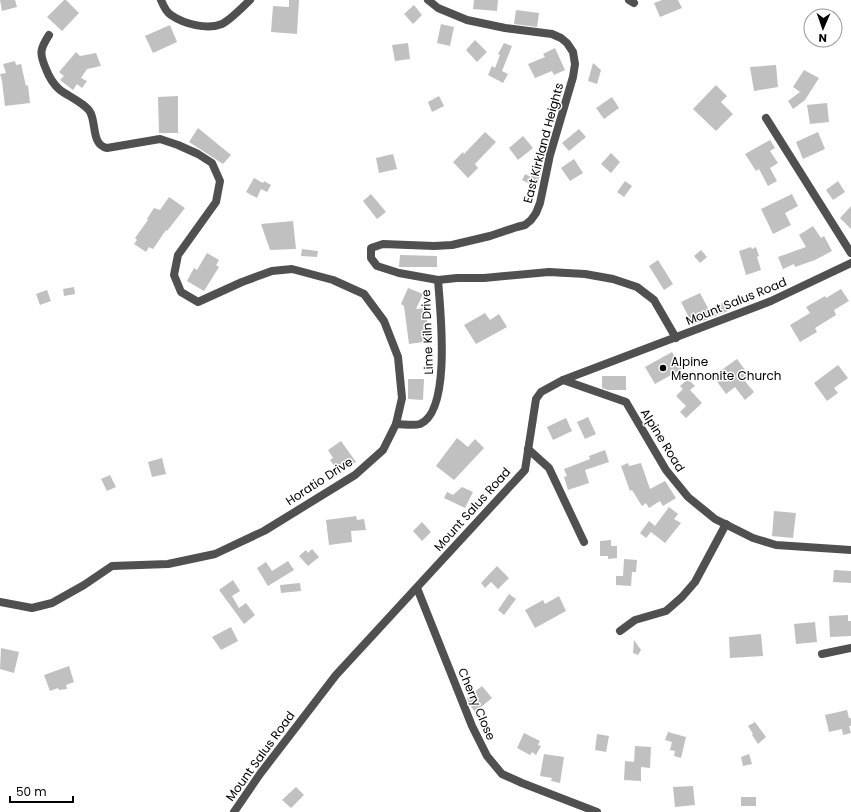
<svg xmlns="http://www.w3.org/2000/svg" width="851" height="812" font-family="Poppins,sans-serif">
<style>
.building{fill:#c0c0c0}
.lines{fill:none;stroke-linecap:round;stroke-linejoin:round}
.minor{stroke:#505050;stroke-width:8}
.poi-dot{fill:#000;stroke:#fff;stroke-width:1.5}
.labels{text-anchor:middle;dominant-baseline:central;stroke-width:3;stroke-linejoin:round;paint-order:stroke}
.street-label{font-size:12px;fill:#000;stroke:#fff}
.poi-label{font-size:12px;fill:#000;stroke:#fff;text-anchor:start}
</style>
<rect width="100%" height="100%" fill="#fff"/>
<g class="building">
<polygon points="0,0 15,0 17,7 2,11"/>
<polygon points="64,0 66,0 79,13 62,31 47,17"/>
<polygon points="289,0 299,0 297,34 271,32 273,6 289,7"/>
<polygon points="474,0 498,0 497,11 473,9"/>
<polygon points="662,0 678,0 682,8 660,17 654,3"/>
<polygon points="414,5 422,15 413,24 404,14"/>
<polygon points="516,10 539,13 537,27 514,24"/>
<polygon points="441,24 454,27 450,46 437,43"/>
<polygon points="170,25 177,42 153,53 145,36"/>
<polygon points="475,40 487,52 477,62 466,50"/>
<polygon points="408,43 410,59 395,61 392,45"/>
<polygon points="504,43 512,46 502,71 508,74 503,83 488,75 492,66 495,68 500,55 498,54"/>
<polygon points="555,48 565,70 554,75 552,71 535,78 528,64 545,57 543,54"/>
<polygon points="76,52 80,56 96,53 101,66 87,69 81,78 87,81 82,88 77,84 73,90 60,80 64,76 59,72"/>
<polygon points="15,61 16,65 21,64 26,86 28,85 30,103 5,106 2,81 0,74 6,73 3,64"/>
<polygon points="593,63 601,70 597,84 588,81"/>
<polygon points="776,65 778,87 754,91 750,67"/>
<polygon points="804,70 819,78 805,100 793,109 788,101 800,92 793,87"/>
<polygon points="716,85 727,96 721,102 733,114 716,131 693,109"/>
<polygon points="178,96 178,133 159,133 158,97"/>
<polygon points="439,96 444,106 432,112 428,102"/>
<polygon points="612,97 619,108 604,119 596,108"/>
<polygon points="827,103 829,122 810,124 807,105"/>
<polygon points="198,128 231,155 223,164 189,142"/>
<polygon points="579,129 586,137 569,151 562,143"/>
<polygon points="485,132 496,142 475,164 478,168 468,178 453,162 463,152 464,154"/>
<polygon points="818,132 825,149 803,159 796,142"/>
<polygon points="523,136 533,148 518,160 509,148"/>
<polygon points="770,140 775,148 770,151 778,163 770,168 777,181 768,186 759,169 756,171 745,154"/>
<polygon points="611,153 620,162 611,173 601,164"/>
<polygon points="393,154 397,169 379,173 376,158"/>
<polygon points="574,159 583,173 570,181 561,168"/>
<polygon points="539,164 542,166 540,177 538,180 539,182 536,187 522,180 525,174 531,177"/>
<polygon points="254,178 263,183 264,181 271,185 267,192 261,189 257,198 246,192"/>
<polygon points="625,181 632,186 624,197 617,192"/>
<polygon points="838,181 845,192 833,200 826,190"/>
<polygon points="371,194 386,212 377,219 363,201"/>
<polygon points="792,194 798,206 785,213 791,225 773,234 761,209"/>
<polygon points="169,197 185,208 167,231 166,230 153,249 149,247 146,252 134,244 137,240 135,238 148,220 147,219 154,208 160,210"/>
<polygon points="851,206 851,229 840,218"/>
<polygon points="293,221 296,249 270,250 261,224"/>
<polygon points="813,226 821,238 824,236 832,251 815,260 795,267 794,264 783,269 778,257 806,247 799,235"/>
<polygon points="751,247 752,249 756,247 759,256 757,257 761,270 746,275 739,251"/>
<polygon points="302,249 318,251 317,257 301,256"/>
<polygon points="701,250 707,257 700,263 694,256"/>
<polygon points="207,253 219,260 216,265 219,267 204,291 187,281 194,268 197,270"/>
<polygon points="400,255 437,256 437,267 399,267"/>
<polygon points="658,260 673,284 664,290 649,266"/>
<polygon points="74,287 75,294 64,296 63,289"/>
<polygon points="408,288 423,294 416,309 425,308 430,341 409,344 404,306 401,304"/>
<polygon points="841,289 849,301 834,310 836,315 815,328 817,332 800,342 790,325 810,313 806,307 825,296 826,298"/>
<polygon points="47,290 51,301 40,305 36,294"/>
<polygon points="700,293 709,310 724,302 728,311 693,325 681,302"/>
<polygon points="485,313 490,320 499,314 507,327 476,344 464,325"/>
<polygon points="672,352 682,369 655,384 645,367"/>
<polygon points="737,359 750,377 744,380 754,392 745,400 735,387 726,394 713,376"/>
<polygon points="838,365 848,378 834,388 838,393 827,401 814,383"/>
<polygon points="602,376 626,376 626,390 608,390 602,388"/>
<polygon points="408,379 424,379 423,400 408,399"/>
<polygon points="688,379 695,386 690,390 702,403 686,418 680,412 686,406 676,396 683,389 680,386"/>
<polygon points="588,417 596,434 585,439 577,422"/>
<polygon points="566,418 572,431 553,440 547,427"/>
<polygon points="457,438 468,447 475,439 484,448 454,480 436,466"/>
<polygon points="341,441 356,462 339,473 330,460 333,458 328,450"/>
<polygon points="605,450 609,462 585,470 589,483 568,490 564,477 567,476 564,469 590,459 589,456"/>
<polygon points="162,458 166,474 152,477 148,462"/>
<polygon points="628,463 629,466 641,463 650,489 665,481 676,498 663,506 660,501 649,508 646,503 642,506 632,490 630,491 621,466"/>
<polygon points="110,475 116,487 107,491 101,479"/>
<polygon points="462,487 473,492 465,508 444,498 447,492 453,495"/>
<polygon points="669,507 678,514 674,519 681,523 665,543 651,532 646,538 640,533 649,521 655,526"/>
<polygon points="774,511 796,513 793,538 772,536"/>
<polygon points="356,516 357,520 364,519 366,530 351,531 352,542 329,545 326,520"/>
<polygon points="422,522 431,532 422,541 413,531"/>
<polygon points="611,540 611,546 617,546 617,558 608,559 608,556 600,556 600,541"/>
<polygon points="312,549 319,557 308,566 299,556 306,550 308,553"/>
<polygon points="624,559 637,560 636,572 632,572 631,586 616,585 616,576 623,576"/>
<polygon points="288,561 294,570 268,586 257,568 266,562 272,571"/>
<polygon points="497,566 509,578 498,589 491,582 485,588 481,583"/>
<polygon points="834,570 851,571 851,583 833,582"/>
<polygon points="233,580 240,591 232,596 239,608 246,603 255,615 244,624 219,590"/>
<polygon points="300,583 301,591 281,593 280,585"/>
<polygon points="509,594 516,599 504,615 498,610"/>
<polygon points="559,596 566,611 535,628 525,610 543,600 545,604"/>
<polygon points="848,615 848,621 851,621 851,636 830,637 829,616"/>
<polygon points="815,622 817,642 796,644 794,624"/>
<polygon points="231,627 238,641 221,650 212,637"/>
<polygon points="761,634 763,656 730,658 729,637"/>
<polygon points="634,640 641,650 638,655 633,653"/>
<polygon points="1,648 19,652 14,673 0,669"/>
<polygon points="69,666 74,682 66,685 67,689 59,690 58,688 50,691 44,675"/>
<polygon points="482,686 492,698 475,712 469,704 467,698"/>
<polygon points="847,710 849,718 851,718 851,726 849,726 851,733 843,735 842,729 829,732 825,715"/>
<polygon points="755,722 766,737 758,744 752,735 753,734 748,726"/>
<polygon points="668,732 686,737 681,758 674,756 675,751 670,750 672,742 665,740"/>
<polygon points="524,733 540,741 538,745 541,746 536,755 532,752 530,755 517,748"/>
<polygon points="597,734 609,736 606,752 595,750"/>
<polygon points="635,746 651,747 650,768 641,767 641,781 624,780 625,761 634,762"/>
<polygon points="544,754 564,757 560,783 551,781 552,778 540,776"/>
<polygon points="749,754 752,764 743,766 741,757"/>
<polygon points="693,786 695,805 675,807 673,787"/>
<polygon points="296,787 304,795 291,808 282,800"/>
<rect x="741" y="797" width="15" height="9"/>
</g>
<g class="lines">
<g class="minor">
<path d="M 161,0 C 163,5 166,12 171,15 C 184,24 207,30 222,24 C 230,20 243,7 250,0"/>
<polyline points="428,0 438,8 467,20 505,28 552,34 561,38 567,43 573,52 575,64 573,77 550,155 540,203 536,213 531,220 525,225 517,227 490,236 452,245 434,246 383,244 371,248 371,258 377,266 399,273 438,280 457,278 484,278 549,272 585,274 613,279 637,287 654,300 676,338"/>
<polyline points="629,0 634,3"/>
<polyline points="766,118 851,253"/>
<polyline points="563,380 626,402 666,470 688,497 715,519 753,538 776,545 851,550"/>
<path d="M 396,424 C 403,424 414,426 420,424 C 452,411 440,308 438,280"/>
<polyline points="528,449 549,468 584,542"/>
<polyline points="417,588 472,726 487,756 502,774 522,783 597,812"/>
<path d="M 0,602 L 32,608 L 52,603 L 84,585 L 112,566 L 168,564 L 215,554 L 264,531 L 355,475 L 383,450 L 396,424 L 402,398 L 398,357 L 384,321 L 364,294 L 333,280 L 292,269 L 272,271 L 242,282 L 198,302 L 181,292 L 174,275 L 178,255 L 216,202 L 220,181 L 212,163 L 198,154 L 178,145 L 160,139 L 107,148 C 92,145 96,125 91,114 C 88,105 68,96 60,90 C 53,84 49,77 46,69 C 39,53 40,49 49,35"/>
<polyline points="620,631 635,620 666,611 682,597 695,582 726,524"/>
<polyline points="822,654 851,648"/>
<polyline points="234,812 260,774 336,675 525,470 536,399 541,392 563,380 771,301 851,263"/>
</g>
</g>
<circle class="poi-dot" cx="663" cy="368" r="4"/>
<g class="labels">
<g class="street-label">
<text transform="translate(543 143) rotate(-75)">East Kirkland Heights</text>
<text transform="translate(736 301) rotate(-22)">Mount Salus Road</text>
<text transform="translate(427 332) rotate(-92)">Lime Kiln Drive</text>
<text transform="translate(663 440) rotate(58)">Alpine Road</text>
<text transform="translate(319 481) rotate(-33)">Horatio Drive</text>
<text transform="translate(472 509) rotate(-48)">Mount Salus Road</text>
<text transform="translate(477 704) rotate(67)">Cherry Close</text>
<text transform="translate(260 756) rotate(-54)">Mount Salus Road</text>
</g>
<g class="poi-label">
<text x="671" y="361">Alpine<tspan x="671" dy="14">Mennonite Church</tspan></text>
</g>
</g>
<g transform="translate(823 28) rotate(182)"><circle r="19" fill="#ffffff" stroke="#999999"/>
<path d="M0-3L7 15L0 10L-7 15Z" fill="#000000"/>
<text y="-6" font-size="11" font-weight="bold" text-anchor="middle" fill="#000000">N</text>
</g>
<path d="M10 796v6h63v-6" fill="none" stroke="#000000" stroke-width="2"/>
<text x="16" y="796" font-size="12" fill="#000000" stroke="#ffffff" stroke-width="3" paint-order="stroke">50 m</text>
</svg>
